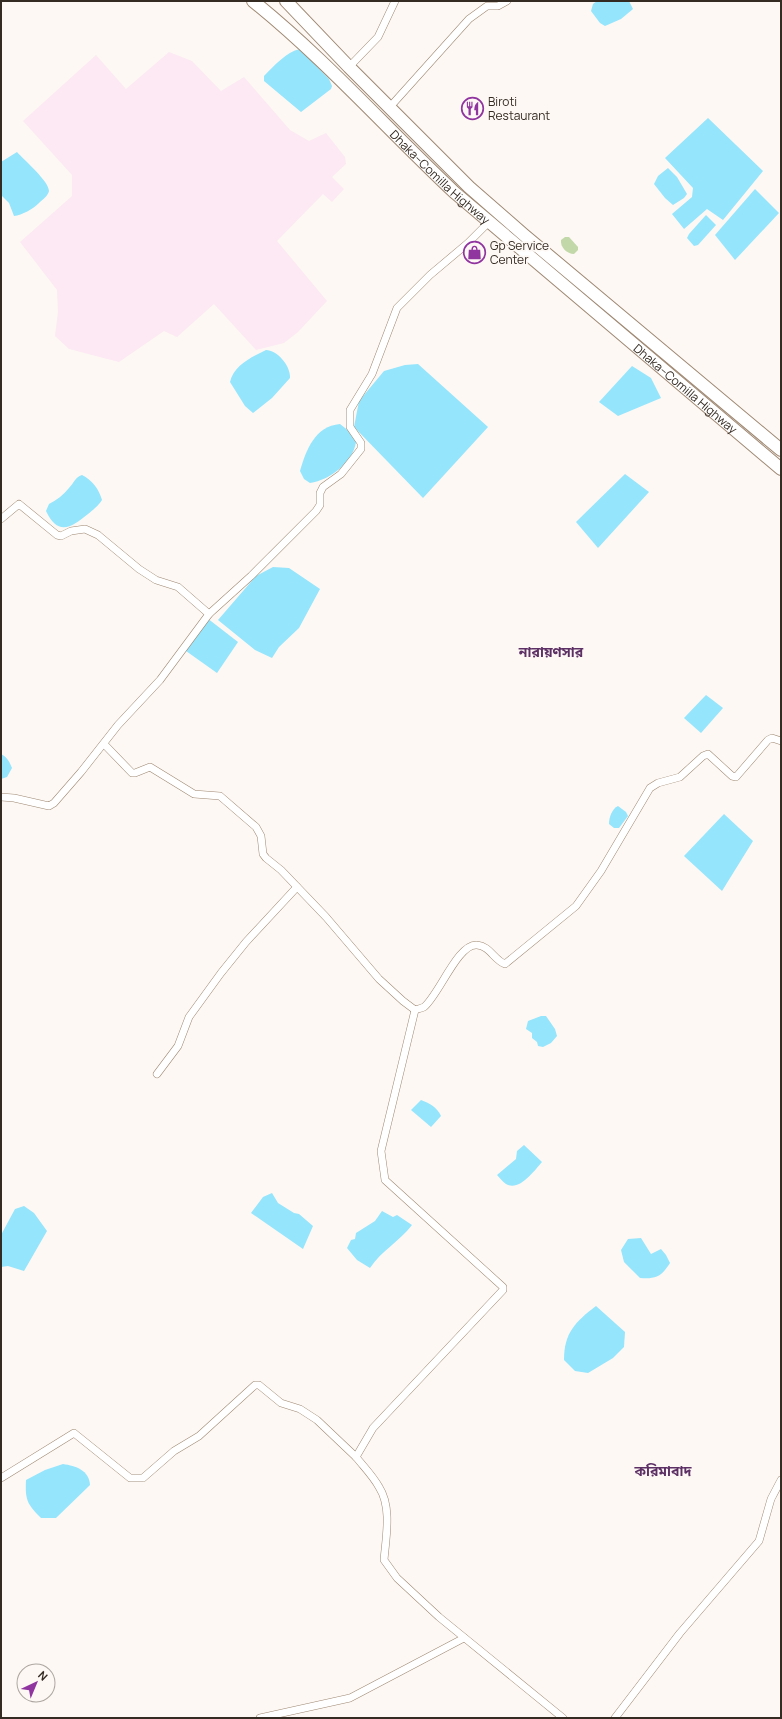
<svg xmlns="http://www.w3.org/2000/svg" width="782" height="1719" font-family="Manrope,'Noto Sans Bengali',sans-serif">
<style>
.industrial{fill:#fce9f3}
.green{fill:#c2d8a9}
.water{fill:#95e5fc}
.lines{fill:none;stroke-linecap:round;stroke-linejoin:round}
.street-casing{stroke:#9e8872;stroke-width:8}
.highway-casing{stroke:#9e8872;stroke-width:14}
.street{stroke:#fff;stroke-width:7}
.highway{stroke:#fff;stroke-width:12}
.labels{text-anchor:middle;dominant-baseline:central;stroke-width:3.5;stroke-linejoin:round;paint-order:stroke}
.poi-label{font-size:12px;fill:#342b23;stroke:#fdf8f4;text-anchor:start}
.street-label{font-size:12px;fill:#342b23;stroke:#fdf8f4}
.quarter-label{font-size:14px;font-weight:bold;fill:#5d3065;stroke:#fdf8f4}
</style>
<rect width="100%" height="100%" fill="#fdf8f4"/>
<polygon class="industrial" points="169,52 192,61 221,91 244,77 290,130 309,141 326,133 345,157 346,164 332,177 344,189 332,202 323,194 277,241 327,301 298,332 284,343 256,350 214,304 177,337 164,331 119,362 69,349 55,336 58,312 57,290 20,242 72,196 72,175 23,121 96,55 126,89"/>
<path class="green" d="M 565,237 L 569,237 L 578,247 L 578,250 L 574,254 C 567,254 560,247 561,240 Z"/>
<g class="water">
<polygon points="597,1 629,1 633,9 621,19 605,26 600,23 591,11 593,4"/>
<path d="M 300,49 L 329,79 L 332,86 L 331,89 L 301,112 L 264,81 L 264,76 C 274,66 286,52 300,49 Z"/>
<polygon points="708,118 763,171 723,220 707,209 684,229 672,214 692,197 693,188 665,158"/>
<path d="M 17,152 C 24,160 49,181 49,191 C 48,196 42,200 39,203 C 33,209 22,215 14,216 L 9,203 L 1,195 L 1,162 Z"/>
<polygon points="668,168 677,177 687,194 684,198 673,205 665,198 654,184 658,176"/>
<polygon points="755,189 779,213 735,260 715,235"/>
<polygon points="706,215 716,225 698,245 694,246 687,238 689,234"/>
<path d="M 266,350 C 277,350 291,366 290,378 L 272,398 L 253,413 L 245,406 L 230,382 C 234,365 252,357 266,350 Z"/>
<polygon points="418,364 488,427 423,498 354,427 359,401 384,371 405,365"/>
<polygon points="632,366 651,378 661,398 618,416 599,402"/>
<path d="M 340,424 L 350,432 L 356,442 C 353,462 330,480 310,483 L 304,479 L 300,471 C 306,450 315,426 340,424 Z"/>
<polygon points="625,474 649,492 598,548 576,522"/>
<path d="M 82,475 C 92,480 99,489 102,500 C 98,506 94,509 88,514 C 72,527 58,537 46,511 L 49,504 C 57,500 63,495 69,488 C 74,483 75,477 82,475 Z"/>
<polygon points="273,567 289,568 320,589 299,628 279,647 272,658 255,650 218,620 256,576"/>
<polygon points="207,618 238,642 217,673 186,651"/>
<polygon points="706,695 723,708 701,733 684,718"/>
<path d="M 1,754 C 7,757 9,761 12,768 L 7,777 L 1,779 Z"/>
<path d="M 618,806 L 626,812 L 628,816 L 619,828 L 614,828 L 609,824 C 609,817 612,809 618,806 Z"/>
<polygon points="724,814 753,841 722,891 684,856"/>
<polygon points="541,1016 546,1016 555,1029 557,1036 551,1043 543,1047 538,1046 537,1042 532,1038 532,1033 526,1029 528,1021"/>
<path d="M 421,1100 C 429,1103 437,1107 441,1116 L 431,1127 L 411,1110 Z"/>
<path d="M 524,1145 L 542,1162 C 534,1171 519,1192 506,1184 C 503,1182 500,1178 497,1175 L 516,1159 L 517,1151 Z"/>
<polygon points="272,1193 278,1203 294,1213 299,1214 313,1226 303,1249 251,1213 263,1197"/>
<polygon points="24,1206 34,1213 47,1231 24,1271 8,1266 1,1267 1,1235 15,1209"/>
<path d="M 382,1211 L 393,1217 L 397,1215 L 412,1225 C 399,1242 382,1250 370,1268 L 357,1260 L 347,1248 L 351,1240 L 355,1239 L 356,1233 L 375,1221 Z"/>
<path d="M 641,1238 L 651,1254 L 661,1249 L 666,1255 L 670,1263 C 661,1277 656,1279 640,1278 L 624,1262 L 621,1250 L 628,1239 Z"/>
<path d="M 596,1306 L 625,1332 L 624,1347 L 613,1358 L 588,1373 L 575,1371 L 564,1360 C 564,1333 575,1322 596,1306 Z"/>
<path d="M 63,1464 C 76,1466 89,1470 90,1485 L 56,1518 L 41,1518 C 27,1504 25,1500 26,1480 L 45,1470 Z"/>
</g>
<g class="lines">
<defs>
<g id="street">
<polyline points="349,67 378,37 395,1"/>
<polyline points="389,108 469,19 487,6 498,6 507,1"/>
<polyline points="1,519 19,504 57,535 61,536 71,531 85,529 98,535 139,569 156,580 178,587 209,614"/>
<polyline points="104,744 132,773 135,773 150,767 194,794 220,796 256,827 261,836 263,854 266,858 281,870 326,917 379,979 403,1001 415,1010"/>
<polyline points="1,797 14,798 49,806 54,803 81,772 118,725 160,680 209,614 251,576 316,511 320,505 320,493 323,487 341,474 361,449 361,443 350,427 350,410 372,374 397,308 430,275 468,243 489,222"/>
<path d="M 415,1010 L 381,1151 L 385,1180 L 503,1287 L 503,1290 L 373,1428 L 356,1457 C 364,1467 373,1476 379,1487 C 392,1507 386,1537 384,1560 L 397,1578 L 439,1617 L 563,1718"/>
<path d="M 415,1010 C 418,1009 422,1008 424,1007 C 439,995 458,943 477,945 C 490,946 494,960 505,964 L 576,906 L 601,871 L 650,788 L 658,783 L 680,777 L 703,756 L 708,754 L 732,776 L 736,777 L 768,740 L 772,738 L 781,741"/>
<polyline points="157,1074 178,1046 189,1017 221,973 246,942 297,887"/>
<polyline points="1,1478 74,1433 130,1478 143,1478 174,1451 199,1436 255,1385 259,1385 281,1403 300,1409 317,1420 356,1457"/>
<polyline points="260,1718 350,1698 464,1638"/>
<polyline points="615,1718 680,1633 759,1541 771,1499 781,1480"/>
</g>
<g id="highway">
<path id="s1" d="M 253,1 C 325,59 386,128 454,192 L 781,469"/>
<polyline points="286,1 349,67 469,187 524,235 781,450"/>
</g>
</defs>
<use href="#street" class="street-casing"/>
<use href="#highway" class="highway-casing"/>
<use href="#street" class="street"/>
<use href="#highway" class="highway"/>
</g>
<defs>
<symbol id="restaurant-ring" viewBox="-11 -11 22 22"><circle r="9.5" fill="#fdf8f4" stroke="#9035a0" stroke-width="1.5"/><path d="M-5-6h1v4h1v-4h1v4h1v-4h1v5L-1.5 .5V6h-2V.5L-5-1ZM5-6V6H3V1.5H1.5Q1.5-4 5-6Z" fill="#9035a0"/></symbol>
<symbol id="shop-ring" viewBox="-11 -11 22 22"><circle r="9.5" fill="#fdf8f4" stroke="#9035a0" stroke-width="1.5"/><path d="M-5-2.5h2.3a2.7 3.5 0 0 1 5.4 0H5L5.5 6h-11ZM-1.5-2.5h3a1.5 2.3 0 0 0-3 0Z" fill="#9035a0"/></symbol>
</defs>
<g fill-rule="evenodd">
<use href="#restaurant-ring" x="460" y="96" width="25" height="25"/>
<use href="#shop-ring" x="462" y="240" width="25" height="25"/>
</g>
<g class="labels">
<g class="poi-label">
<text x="488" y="101">Biroti<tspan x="488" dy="14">Restaurant</tspan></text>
<text x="490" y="245">Gp Service<tspan x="490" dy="14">Center</tspan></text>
</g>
<g class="street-label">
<text stroke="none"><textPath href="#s1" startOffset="257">Dhaka–Comilla Highway</textPath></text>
<text stroke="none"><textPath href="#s1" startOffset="581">Dhaka–Comilla Highway</textPath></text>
</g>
<g class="quarter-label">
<text x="551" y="651">নারায়ণসার</text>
<text x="663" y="1470">করিমাবাদ</text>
</g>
</g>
<rect width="782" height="1719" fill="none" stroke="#342b23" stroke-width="4"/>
<g transform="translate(36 1683) rotate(44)"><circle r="19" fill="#fdf8f4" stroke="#ada6a0"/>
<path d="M0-3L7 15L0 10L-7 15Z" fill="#9035a0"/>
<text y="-6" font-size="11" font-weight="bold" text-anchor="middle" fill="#342b23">N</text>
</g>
</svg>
